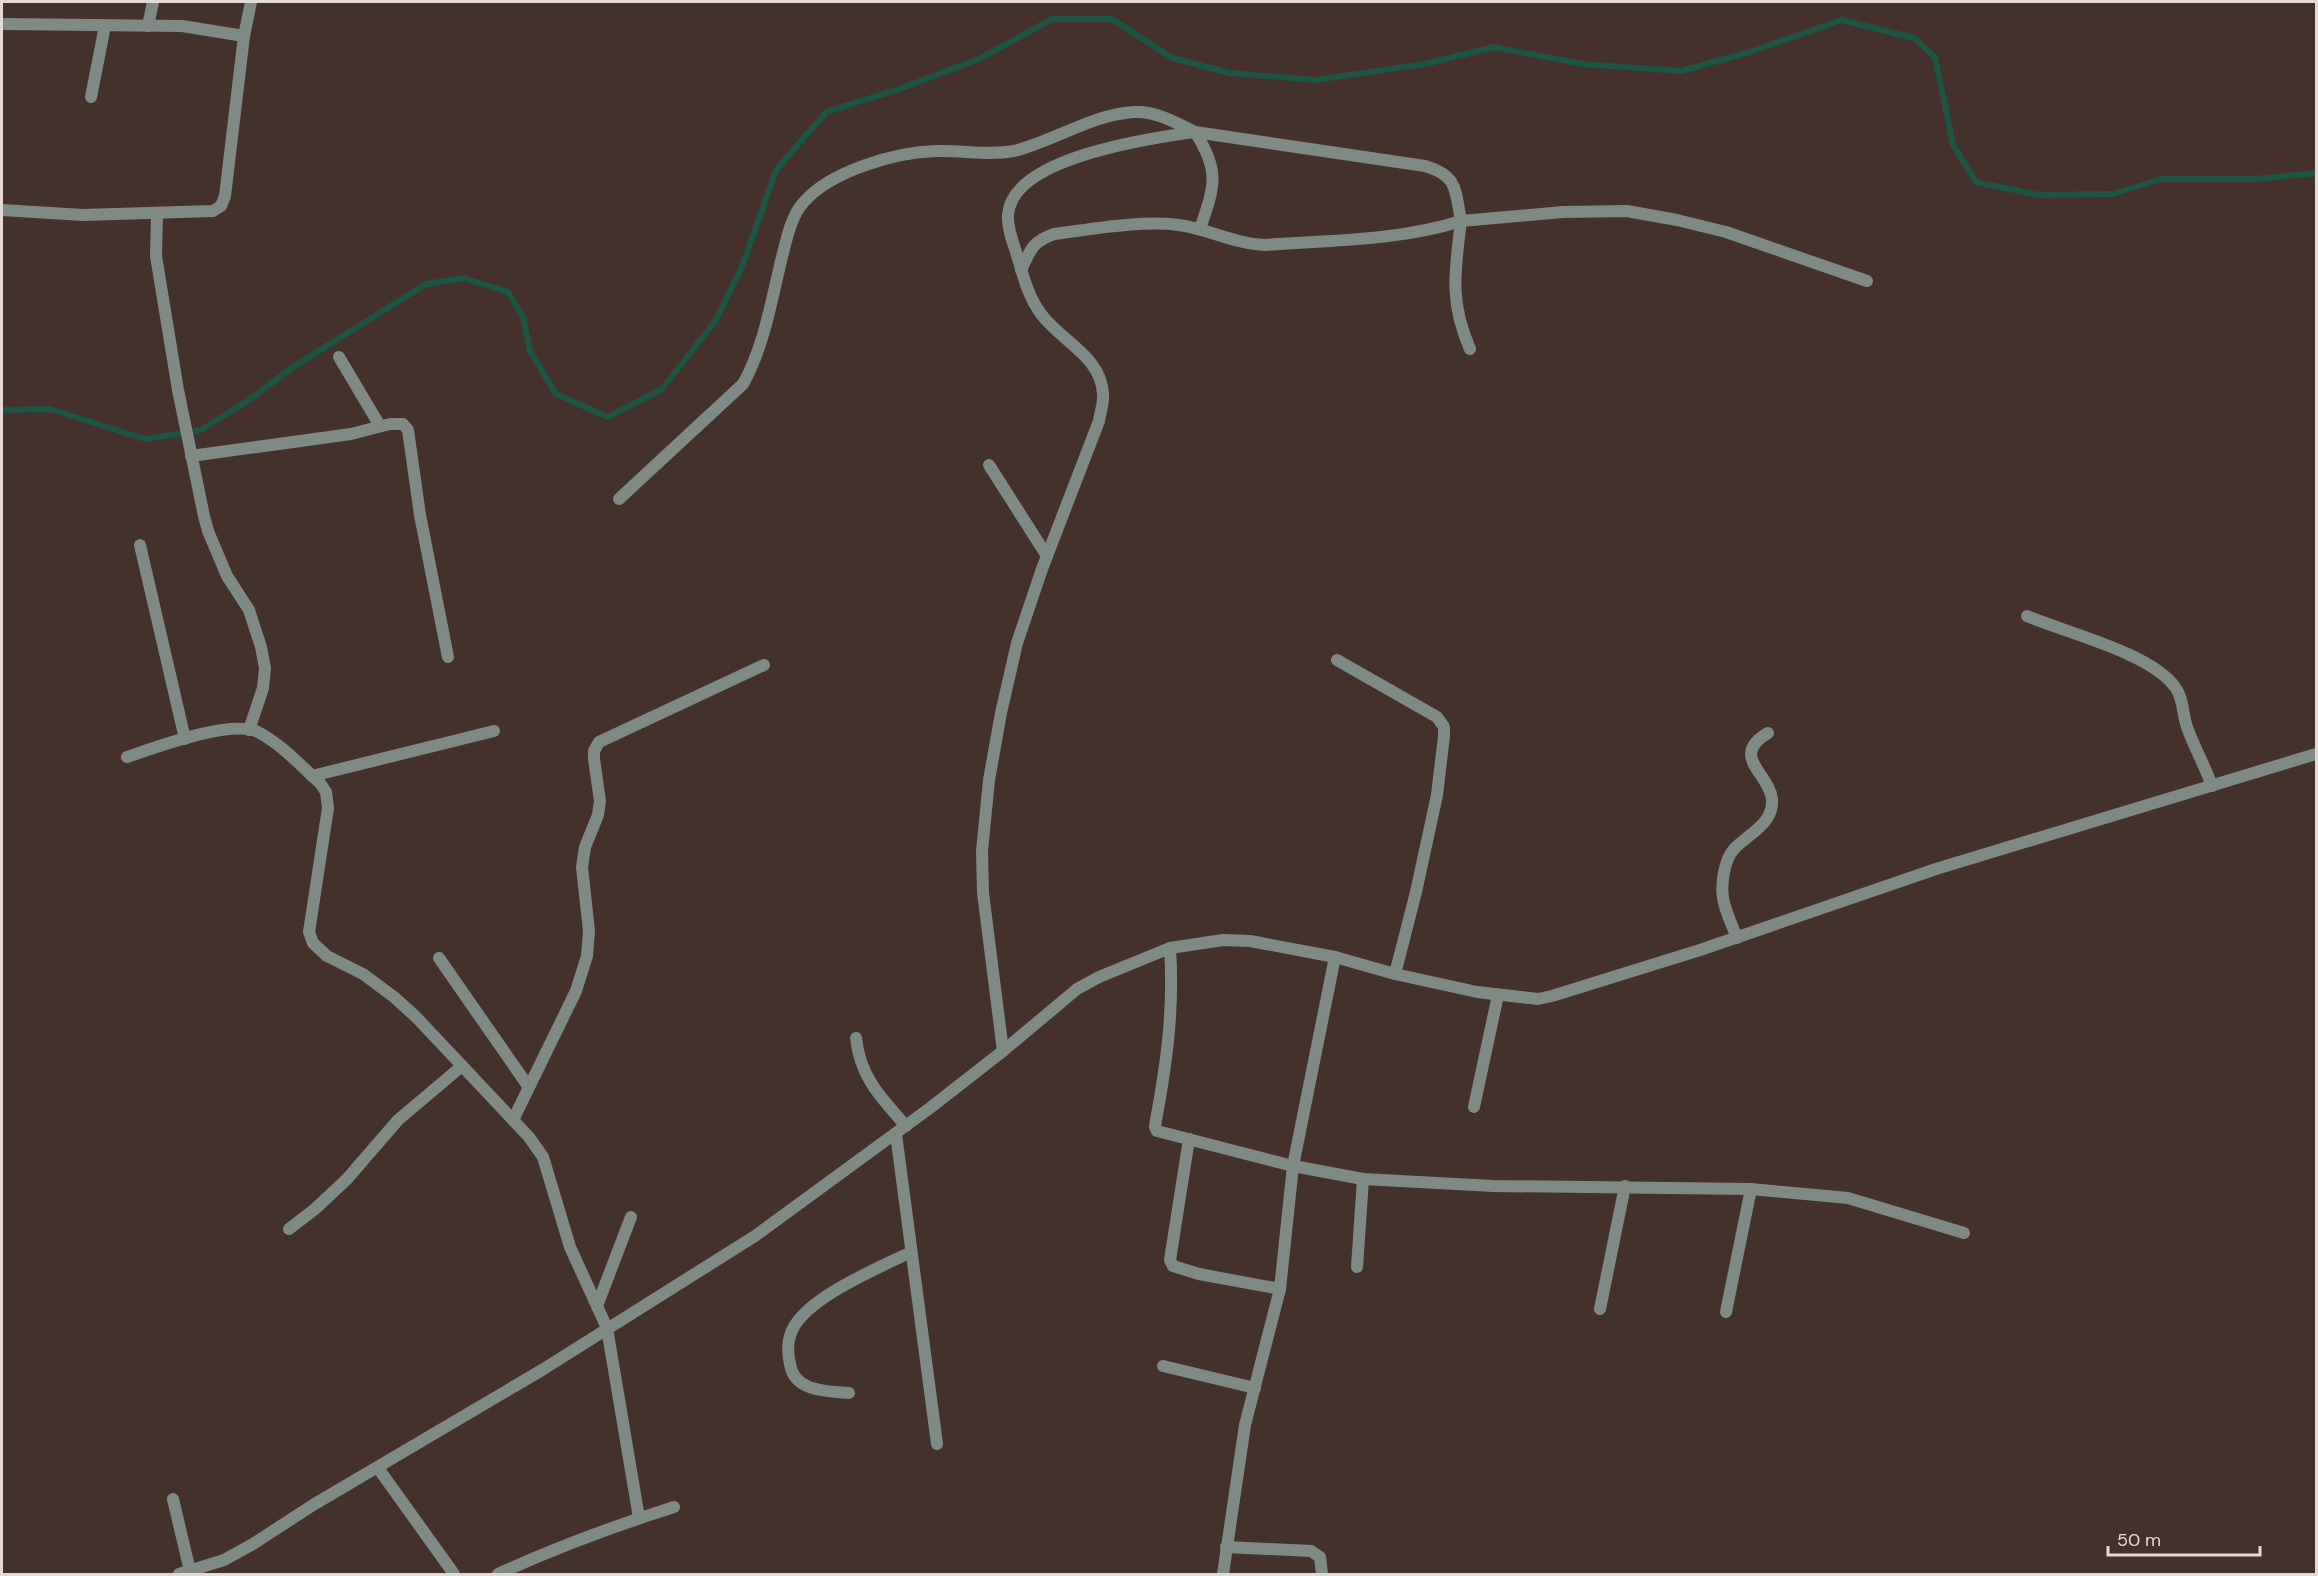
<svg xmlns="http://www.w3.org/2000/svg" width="2318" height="1576" font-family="'DM Sans',sans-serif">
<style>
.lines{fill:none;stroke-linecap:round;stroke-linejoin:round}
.stream{stroke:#1d5543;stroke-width:6}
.service{stroke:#808a85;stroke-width:12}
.minor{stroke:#808a85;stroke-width:12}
.tertiary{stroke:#808a85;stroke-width:12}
</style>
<rect width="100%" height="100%" fill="#44312c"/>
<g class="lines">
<polyline class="stream" points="2,410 50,409 145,439 201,430 249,400 293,367 426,284 464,278 508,292 523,317 530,351 556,394 608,417 662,389 716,320 743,264 776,170 826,112 902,88 981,58 1052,19 1112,19 1172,58 1230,73 1315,80 1425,64 1494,47 1582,64 1681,71 1746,53 1842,20 1914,38 1935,57 1953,145 1976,182 2039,195 2112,194 2162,179 2255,179 2316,173"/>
<g class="service">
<polyline points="439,958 528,1086"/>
<polyline points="513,1120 576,991 587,956 589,931 582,867 585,847 598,815 600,801 594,759 594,751 599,742 764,665"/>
</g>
<g class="minor">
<polyline points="2,24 182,26 244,36 225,196 221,206 213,211 83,215 2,210"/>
<polyline points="148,26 153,2"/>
<polyline points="244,36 251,2"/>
<polyline points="91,97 105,26"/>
<path d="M 1195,132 C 1221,172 1214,187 1200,229"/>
<polyline points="157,214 156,256 178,390 204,516 208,531 227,576 249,610 261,647 265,668 263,688 249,730"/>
<path d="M 1021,270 C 1031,249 1032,242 1054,234 C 1093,229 1140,220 1179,225 C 1209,229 1235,244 1265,245 C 1330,240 1398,241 1461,221 C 1455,189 1458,176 1425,166 L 1195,132"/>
<path d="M 1470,349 C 1449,301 1455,271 1461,221 L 1563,212 L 1627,211 L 1677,220 L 1726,232 L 1867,281"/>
<polyline points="339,357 380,426"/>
<polyline points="191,456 351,434 390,424 403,424 408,430 420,515 448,657"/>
<polyline points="989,465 1047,556"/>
<path d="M 619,499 L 743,384 C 765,345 772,296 783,253 C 787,237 792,215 803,203 C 830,171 896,152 936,151 C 962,150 988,156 1014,151 C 1055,141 1092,114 1135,112 C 1156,111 1177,123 1195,132 C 1152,138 1012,157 1008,215 C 1007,227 1013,243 1017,255 C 1023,276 1028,296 1041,314 C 1062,342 1101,356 1103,394 C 1104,403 1100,413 1099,421 L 1042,569 L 1017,643 L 1001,713 L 989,780 L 982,851 L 983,893 L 1003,1051"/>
<polyline points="140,545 185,739"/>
<path d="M 2027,616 C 2067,633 2151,653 2175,687 C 2184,699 2182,713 2187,727 C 2194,747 2205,766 2212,786"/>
<polyline points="1337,660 1437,717 1444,727 1444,736 1437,795 1416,892 1395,974"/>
<path d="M 127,757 C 157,747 231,719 258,732 C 281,744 301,766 320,783 L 326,792 L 328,808 L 309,932 L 313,943 L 327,956 L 363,974 L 394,997 L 416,1017 L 529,1137 L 543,1157 L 570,1247 L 607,1328 L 639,1518"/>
<polyline points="312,776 494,731"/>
<path d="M 1737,938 C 1732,925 1725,911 1723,898 C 1721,884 1724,860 1734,849 C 1748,834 1774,824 1772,799 C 1769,773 1729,756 1768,733"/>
<path d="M 1170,948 C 1174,1008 1167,1061 1156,1120 L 1155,1127 L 1157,1131 L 1293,1166 L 1363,1179 L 1493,1186 L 1751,1189 L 1848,1198 L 1964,1233"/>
<path d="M 856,1038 C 860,1077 881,1098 906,1126"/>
<polyline points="1474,1107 1498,995"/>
<polyline points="896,1134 937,1444"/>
<polyline points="1189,1139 1170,1260 1173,1266 1199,1274 1280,1289"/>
<polyline points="289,1229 315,1209 347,1179 398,1120 462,1066"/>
<polyline points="1357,1267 1363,1179"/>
<polyline points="597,1306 631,1217"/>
<polyline points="1600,1309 1625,1186"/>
<polyline points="1726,1312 1751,1189"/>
<polyline points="1163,1366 1255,1388"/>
<path d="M 849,1393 C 827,1391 794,1392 790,1364 C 788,1355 787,1345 790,1336 C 799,1300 879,1268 911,1252"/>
<polyline points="378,1468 454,1574"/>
<polyline points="173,1499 190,1571"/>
<polyline points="1226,1547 1311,1551 1320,1557 1322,1574"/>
<path d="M 498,1574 C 555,1548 614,1526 674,1507"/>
<polyline points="1223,1574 1245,1425 1280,1289 1293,1166 1335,957"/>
</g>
<polyline class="tertiary" points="179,1574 224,1560 253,1544 313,1505 542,1370 755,1236 930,1108 1003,1051 1077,989 1099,977 1170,948 1223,940 1250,941 1335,957 1395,974 1477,992 1538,999 1552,996 1700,950 1936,869 2316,754"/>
</g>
<rect width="2318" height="1576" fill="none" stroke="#e5d9d5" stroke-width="6"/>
<path d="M2108 1546v9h152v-9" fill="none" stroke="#e5d9d5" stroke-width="3"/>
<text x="2117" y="1546" font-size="18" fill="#e5d9d5" stroke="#44312c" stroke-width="4.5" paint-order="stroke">50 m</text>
</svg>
